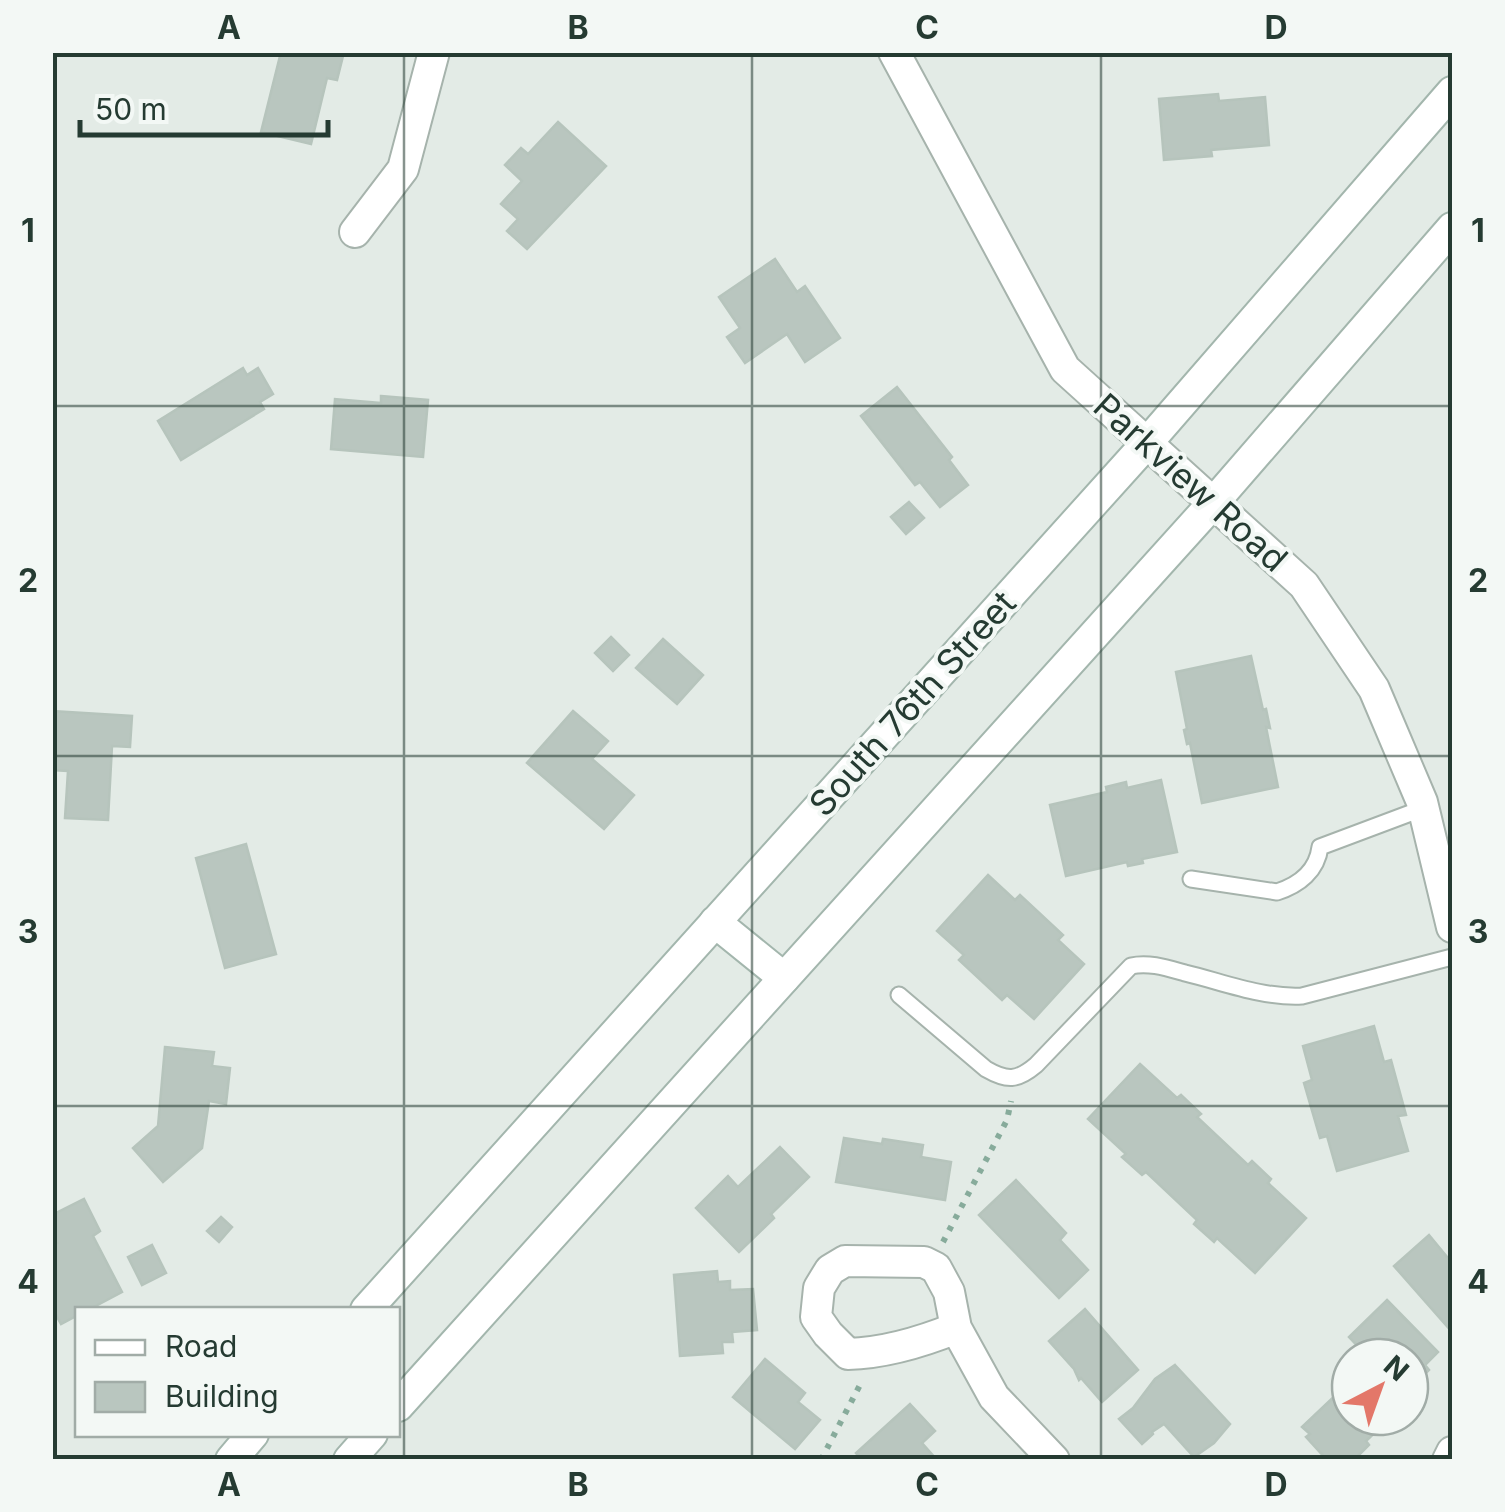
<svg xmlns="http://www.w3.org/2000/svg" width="1505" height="1512" font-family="Inter,sans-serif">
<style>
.building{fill:#b9c6bf;stroke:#b6c4bc;stroke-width:2.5}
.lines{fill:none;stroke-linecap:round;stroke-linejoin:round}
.service-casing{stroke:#a6b3ac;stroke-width:19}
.minor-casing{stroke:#a6b3ac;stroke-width:34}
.secondary-casing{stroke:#a3b6ad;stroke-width:34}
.path{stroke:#87ab9b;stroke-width:6;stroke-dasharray:5 8;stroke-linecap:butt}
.service{stroke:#fff;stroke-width:15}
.minor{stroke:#fff;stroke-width:30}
.secondary{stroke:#fff;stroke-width:30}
.grid{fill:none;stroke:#253b32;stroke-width:2.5;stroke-opacity:0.55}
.labels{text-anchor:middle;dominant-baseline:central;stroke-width:8;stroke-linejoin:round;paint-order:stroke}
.street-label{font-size:35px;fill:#253b32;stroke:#f3f8f5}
.neatline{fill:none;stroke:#253b32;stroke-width:4}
.grid-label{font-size:32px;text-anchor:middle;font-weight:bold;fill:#253b32}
</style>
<rect width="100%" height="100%" fill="#e3ebe6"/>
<g class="building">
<polygon points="281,52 344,52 337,80 327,78 311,144 261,132"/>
<polygon points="1218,94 1219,101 1265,97 1269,145 1211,150 1212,156 1164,160 1159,99"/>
<polygon points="558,122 606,166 527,249 507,231 518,219 501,204 522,181 505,165 521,148 528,154"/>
<polygon points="775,259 797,292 805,286 840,338 805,362 787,334 745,363 727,337 740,328 719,297"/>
<polygon points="243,368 247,375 258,368 273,394 260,402 264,409 181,460 158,421"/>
<polygon points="897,387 952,457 949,460 968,485 940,507 920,482 915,485 861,416"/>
<polygon points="381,396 428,400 423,457 331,449 335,399 381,403"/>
<polygon points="909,502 924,518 906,534 891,517"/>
<polygon points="611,637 629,655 613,671 595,653"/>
<polygon points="663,639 703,675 677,704 636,668"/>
<polygon points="1251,656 1263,710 1266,709 1270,728 1266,727 1278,787 1202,803 1190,743 1187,744 1184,730 1187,729 1176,672"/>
<polygon points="52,711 132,716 130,747 112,746 108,820 65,818 68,771 52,770"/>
<polygon points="573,711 608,741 592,759 634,795 604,829 527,763"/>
<polygon points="1161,780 1177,852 1142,859 1143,863 1128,866 1127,862 1066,876 1050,805 1107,792 1106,787 1126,782 1127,788"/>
<polygon points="246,844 276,954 225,968 196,858"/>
<polygon points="988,875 1015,900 1020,895 1063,935 1058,940 1084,964 1034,1019 1007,995 1002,1000 959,960 964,955 937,931"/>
<polygon points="1374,1026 1384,1062 1391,1060 1406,1115 1398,1116 1408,1151 1337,1171 1327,1136 1320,1138 1304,1083 1312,1080 1303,1046"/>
<polygon points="165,1047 214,1052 212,1066 230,1068 226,1104 209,1101 202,1148 163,1182 133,1148 158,1126"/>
<polygon points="1140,1064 1177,1098 1181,1095 1201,1114 1197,1117 1248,1165 1252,1161 1271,1179 1268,1183 1306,1218 1255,1273 1217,1238 1214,1242 1194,1224 1197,1220 1146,1172 1142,1175 1122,1157 1126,1154 1088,1119"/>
<polygon points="844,1138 882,1144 883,1139 923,1145 921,1157 951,1162 945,1200 836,1182"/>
<polygon points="780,1147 809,1177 771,1214 774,1218 739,1252 696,1208 728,1176 738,1187"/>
<polygon points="1016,1180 1066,1233 1060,1240 1088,1270 1059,1298 979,1215"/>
<polygon points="84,1199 100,1231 93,1236 122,1292 88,1310 78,1310 78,1315 61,1324 56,1315 52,1317 52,1245 57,1243 52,1236 52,1215"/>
<polygon points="221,1217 232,1227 219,1242 207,1231"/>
<polygon points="1429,1235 1452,1263 1452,1332 1394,1266"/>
<polygon points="152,1245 166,1273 142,1285 128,1257"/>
<polygon points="717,1271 718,1282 730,1281 730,1290 753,1289 757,1330 732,1332 733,1342 722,1342 723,1353 680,1356 674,1275"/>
<polygon points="1387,1300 1438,1352 1425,1365 1429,1370 1410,1389 1410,1357 1368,1357 1349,1337"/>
<polygon points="1085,1309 1138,1370 1102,1402 1081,1378 1079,1380 1074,1369 1049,1341"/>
<polygon points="765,1359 805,1393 798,1402 820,1420 795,1449 733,1397"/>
<polygon points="1175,1365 1230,1424 1214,1443 1194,1457 1164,1424 1152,1432 1153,1434 1142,1444 1119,1419 1133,1408 1155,1379"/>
<polygon points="1341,1390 1350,1399 1350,1417 1376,1417 1383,1425 1366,1441 1369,1445 1354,1460 1327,1460 1306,1437 1310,1434 1302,1427"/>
<polygon points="910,1404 935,1431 922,1443 937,1460 862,1460 856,1453"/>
</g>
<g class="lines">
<defs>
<g id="service">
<path d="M 1191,879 L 1277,892 C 1299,885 1317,871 1320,847 L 1424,808"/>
<path d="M 899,995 L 986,1069 C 1007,1081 1017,1081 1036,1065 L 1131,966 C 1149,962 1167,968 1185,973 C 1223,982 1262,998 1302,996 L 1452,957"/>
</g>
<g id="minor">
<polyline points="894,52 1065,369 1304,585 1374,689 1422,802 1452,927"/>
<polyline points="355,232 403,169 434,52"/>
<path d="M 956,1328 C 924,1341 883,1353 848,1354 L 828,1334 L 816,1317 L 819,1288 L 830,1270 L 845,1261 L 924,1262 L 936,1268 L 949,1292 L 956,1328 L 994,1397 L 1054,1460"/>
<polyline points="1448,1460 1452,1452"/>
</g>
<g id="secondary">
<polyline points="715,922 784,978"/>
<polyline points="366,1310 1147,443 1452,92"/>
<polyline points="398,1406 1214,502 1452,228"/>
<polyline points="231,1460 253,1434"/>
<polyline points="349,1460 372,1434"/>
</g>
</defs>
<use href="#service" class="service-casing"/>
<use href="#minor" class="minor-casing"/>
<use href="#secondary" class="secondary-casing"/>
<g class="path">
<polyline points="943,1242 1007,1120 1011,1101"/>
<polyline points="821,1460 862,1381"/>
</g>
<use href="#service" class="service"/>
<use href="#minor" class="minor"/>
<use href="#secondary" class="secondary"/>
</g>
<path class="grid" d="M 404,52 L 404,1460M 752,52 L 752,1460M 1101,52 L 1101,1460M 52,406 L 1452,406M 52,756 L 1452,756M 52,1106 L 1452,1106"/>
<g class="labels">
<g class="street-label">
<text transform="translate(1191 482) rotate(42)">Parkview Road</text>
<text transform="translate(912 703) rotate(-48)">South 76th Street</text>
</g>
</g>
<rect width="1505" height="1512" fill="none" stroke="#f3f8f5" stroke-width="110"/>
<rect x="75" y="1307" width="325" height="130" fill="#f3f8f5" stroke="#a1aca7" stroke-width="2.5"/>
<rect x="95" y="1340" width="50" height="15" fill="#ffffff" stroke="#a1aca7" stroke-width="2.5"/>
<text x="165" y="1357" font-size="30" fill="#253b32">Road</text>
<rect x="95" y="1382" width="50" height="30" fill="#b9c6bf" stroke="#a1aca7" stroke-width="2.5"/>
<text x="165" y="1407" font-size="30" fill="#253b32">Building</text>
<g transform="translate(1380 1387) rotate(41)"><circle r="48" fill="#f3f8f5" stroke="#a1aca7" stroke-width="2.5"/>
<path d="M0-8L18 38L0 25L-18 38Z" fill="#e37769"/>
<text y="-15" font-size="28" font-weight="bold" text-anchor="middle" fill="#253b32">N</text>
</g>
<path d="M80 120v15h248v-15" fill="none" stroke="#253b32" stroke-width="5"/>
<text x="95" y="120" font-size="30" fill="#253b32" stroke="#f3f8f5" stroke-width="8" paint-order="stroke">50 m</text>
<rect x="55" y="55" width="1395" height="1402" class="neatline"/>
<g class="grid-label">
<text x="229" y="39">A</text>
<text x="578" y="39">B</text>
<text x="927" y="39">C</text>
<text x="1276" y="39">D</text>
<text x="28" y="242">1</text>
<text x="1478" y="242">1</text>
<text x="28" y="592">2</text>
<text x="1478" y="592">2</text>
<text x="28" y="943">3</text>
<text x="1478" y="943">3</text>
<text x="28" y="1293">4</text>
<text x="1478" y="1293">4</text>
<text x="229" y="1496">A</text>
<text x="578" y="1496">B</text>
<text x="927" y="1496">C</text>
<text x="1276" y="1496">D</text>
</g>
</svg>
